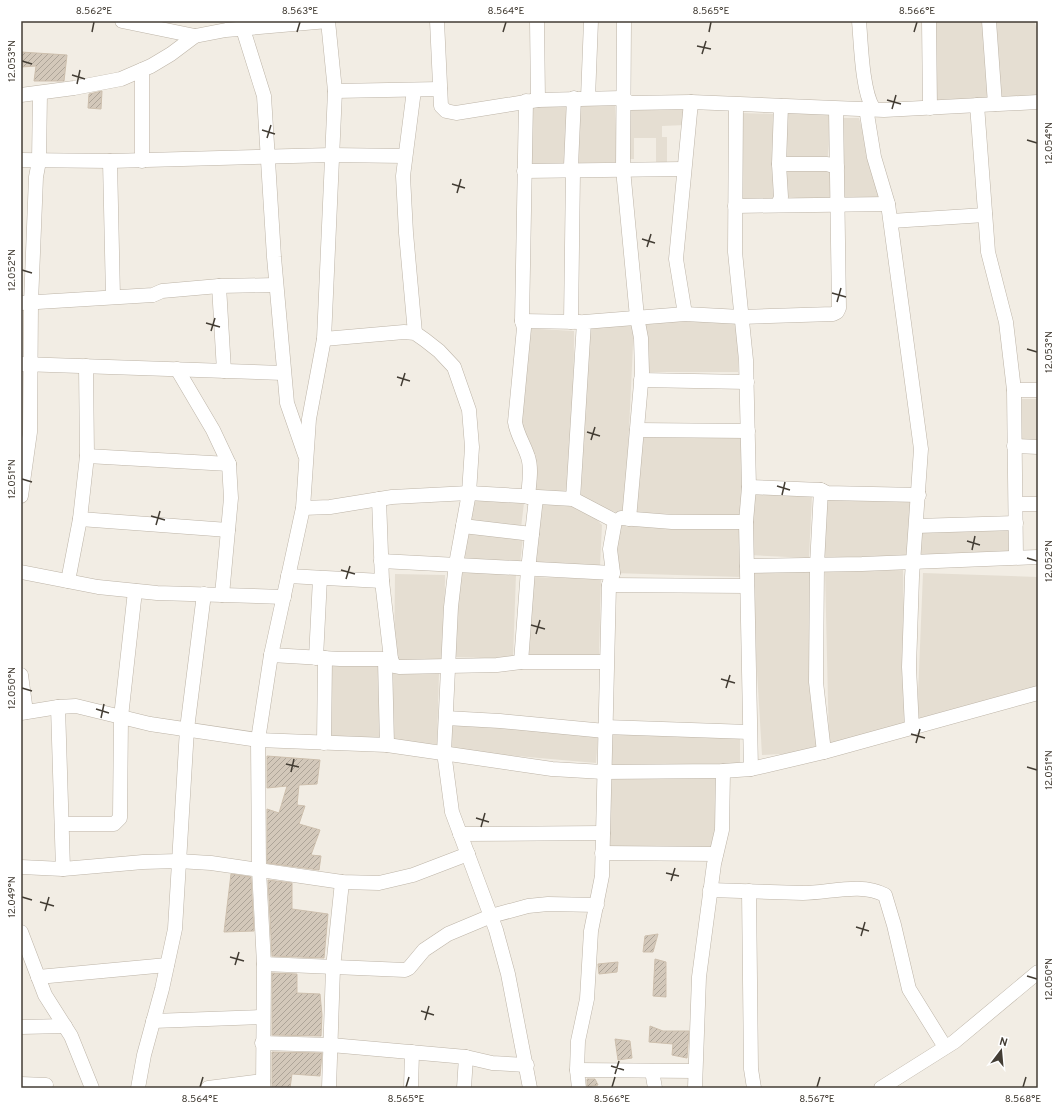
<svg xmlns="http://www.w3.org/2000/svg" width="1059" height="1109" font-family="Overpass,sans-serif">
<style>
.residential{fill:#e5ded2}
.building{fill:url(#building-hatch);stroke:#cdbfad}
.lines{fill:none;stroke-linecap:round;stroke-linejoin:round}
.street-casing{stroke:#bdb4a7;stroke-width:15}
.street{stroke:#fff;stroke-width:14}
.ticks{fill:none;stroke:#433d34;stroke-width:1.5}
.neatline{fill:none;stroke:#433d34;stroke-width:1.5}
.ticks-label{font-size:10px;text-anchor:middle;fill:#433d34}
</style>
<defs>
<pattern id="building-hatch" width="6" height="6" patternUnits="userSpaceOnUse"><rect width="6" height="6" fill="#d3c8ba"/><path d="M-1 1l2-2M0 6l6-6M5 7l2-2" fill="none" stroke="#ada498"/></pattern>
</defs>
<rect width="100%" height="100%" fill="#f2ede4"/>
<g class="residential">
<polygon points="933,21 985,21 988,98 937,100"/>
<polygon points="994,21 1034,21 1038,31 1038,96 1001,99"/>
<polygon points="615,102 617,162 579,163 578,103"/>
<polygon points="630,103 685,104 685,125 662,126 662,137 667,137 667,162 656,162 656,138 634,138 634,159 630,159"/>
<polygon points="528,104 570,104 571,166 530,166"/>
<polygon points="785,111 832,115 827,164 781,160"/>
<polygon points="741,113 777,114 775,201 740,200"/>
<polygon points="840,118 859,118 883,200 842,201"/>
<polygon points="783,167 834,170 833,200 781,197"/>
<rect x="642" y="320" width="96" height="52"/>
<polygon points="583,321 634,323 625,515 575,499"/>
<polygon points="524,328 574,331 573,499 531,495 520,427"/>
<polygon points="1022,399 1038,399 1038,440 1021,440"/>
<polygon points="639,431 744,435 741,516 637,513"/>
<polygon points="751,492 812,495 809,558 748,555"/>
<polygon points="827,493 912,497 909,561 824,557"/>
<polygon points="472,497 524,503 521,528 469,521"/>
<polygon points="539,503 583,505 602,525 600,566 536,562"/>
<polygon points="615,521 743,525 741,577 613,573"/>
<polygon points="1010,527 1010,552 920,555 919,529"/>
<polygon points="466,532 523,536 520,564 464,560"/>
<polygon points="811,567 822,752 762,755 751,571"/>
<polygon points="903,570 906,723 829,744 825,571"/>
<polygon points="457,572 516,574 513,659 454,657"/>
<polygon points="923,573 1038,577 1038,686 917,719"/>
<polygon points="395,574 445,575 444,666 394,666"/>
<polygon points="531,577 601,579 599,657 529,655"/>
<polygon points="329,664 378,664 380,737 330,738"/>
<polygon points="391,671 439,673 437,744 389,743"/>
<polygon points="450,722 598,736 596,763 447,750"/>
<rect x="609" y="735" width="131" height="30"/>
<polygon points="607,776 717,777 717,829 712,849 607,848"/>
</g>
<g class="building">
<polygon points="21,52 67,55 64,81 34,81 36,66 21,67"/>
<polygon points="102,91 101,109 88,108 89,94"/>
<polygon points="267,756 320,760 317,784 299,785 297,805 305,806 299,824 320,830 311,855 321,856 319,870 267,863 267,809 279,813 287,786 267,788"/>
<polygon points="231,874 251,877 254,931 224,932"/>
<polygon points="268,880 292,883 292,909 328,914 324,958 272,956"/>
<polygon points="658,934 653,952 643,952 645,936"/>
<polygon points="655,959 666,962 666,997 653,996"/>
<polygon points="618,962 617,972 599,974 598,964"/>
<polygon points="272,973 297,974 297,993 320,994 322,1015 321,1036 272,1035"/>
<polygon points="650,1026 663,1031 689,1031 687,1058 672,1055 673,1044 649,1042"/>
<polygon points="615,1039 630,1041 632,1058 618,1060"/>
<polygon points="272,1052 322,1053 320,1076 292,1074 290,1088 272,1088"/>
<polygon points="587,1079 595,1079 598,1085 587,1087"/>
</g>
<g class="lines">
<defs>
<g id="street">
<polyline points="122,21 195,36"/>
<polyline points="437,21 441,106 446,111 456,113 538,100 622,98 630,103 691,102 884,110 1038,102"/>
<polyline points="537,21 538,100"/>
<polyline points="624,21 623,169 637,317 641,338 642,372 629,519"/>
<path d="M 859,21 C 861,43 862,90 873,108"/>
<polyline points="929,21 930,108"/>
<polyline points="989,21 995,104"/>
<polyline points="243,29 264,96 274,257 287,403 305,455"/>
<polyline points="414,90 403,176 406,233 415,333"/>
<polyline points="335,91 440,89"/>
<polyline points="21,95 74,88 121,79 151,66 171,54 195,36 226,30 328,21"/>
<polyline points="588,98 591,21"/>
<path d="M 526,101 L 522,321 L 524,328 L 515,422 C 517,435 524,444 528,457 C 532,469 529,484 528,497"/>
<polyline points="736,105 735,252 746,360 749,487 746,522 751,769"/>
<polyline points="977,105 988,252 1006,322 1014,390 1016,557"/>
<polyline points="866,108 874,157 888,204 921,449 912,577 909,667 912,728"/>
<polyline points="21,160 110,161 331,155 405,156"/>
<polyline points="110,161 113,297"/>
<polyline points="142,161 142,70"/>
<polyline points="779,164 827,164 837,167"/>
<polyline points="524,171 684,169"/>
<polyline points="778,205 781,197 779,164 781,106"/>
<polyline points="735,206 888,204"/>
<polyline points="891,221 985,215"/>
<polyline points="219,286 224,371"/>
<polyline points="21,303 153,295 162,291 219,286 276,285"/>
<polyline points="685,314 676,259 691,102"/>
<polyline points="522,321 580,322"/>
<polyline points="571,322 573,171 571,166 574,98"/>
<polyline points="324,339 404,332 415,333 425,340 439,351 454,367 469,410 472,447 469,493 456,564 451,607 444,752 452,812 496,930 508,974 530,1088"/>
<polyline points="21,364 283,373"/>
<polyline points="177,369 213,430 229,464 231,498 222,595"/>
<polyline points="641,380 747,382"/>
<polyline points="1014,390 1038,390"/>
<polyline points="637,430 748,431"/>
<polyline points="1014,446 1038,447"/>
<polyline points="87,456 229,464"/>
<polyline points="749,487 821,490 827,493 919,495"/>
<polyline points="821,490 817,565 816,682 824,752"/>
<polyline points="21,496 30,432 31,303 36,177 39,161 40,93"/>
<polyline points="379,499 382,581 391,659 394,666 399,667 497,665 521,662 606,662"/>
<polyline points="573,499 584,322 685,314 741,317 833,314 837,312 839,308 836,109"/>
<polyline points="1016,504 1038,504"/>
<polyline points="303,508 330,507 392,497 469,493 573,499 615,521"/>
<polyline points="621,518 672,522 746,522"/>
<polyline points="80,519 228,530"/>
<polyline points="463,526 532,534"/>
<polyline points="916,526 1016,523"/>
<polyline points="381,561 613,573"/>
<polyline points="747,566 862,564 1038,557"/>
<polyline points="21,572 98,587 157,593 284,597"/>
<polyline points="288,576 382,581"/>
<polyline points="68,581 80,519 87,456 86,366"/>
<polyline points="609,585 747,586"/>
<polyline points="271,655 340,659 391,659"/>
<polyline points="316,658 320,578"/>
<polyline points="385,660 387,745"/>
<polyline points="521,662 528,570 536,498"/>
<polyline points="21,675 26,712"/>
<polyline points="58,707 63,869"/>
<polyline points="21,713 58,707 76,706 150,724 258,740 387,745 552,769 603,772 723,771 751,769 824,752 1038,693"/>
<polyline points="446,718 500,721 605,731"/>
<polyline points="605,727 749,732"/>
<polyline points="324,743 325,658"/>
<polyline points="62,824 114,824 120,818 121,717 135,591"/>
<polyline points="460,834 603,833"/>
<polyline points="602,853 716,854"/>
<polyline points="21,867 63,869 143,862 178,861 211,863 342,882 379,883 413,875 468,854"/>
<path d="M 710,890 C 741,891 772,892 803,893 C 829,893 861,882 885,895 L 894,925 L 909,989 L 945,1047"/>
<polyline points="749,891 751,1069 754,1088"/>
<polyline points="21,932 45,995 71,1036 92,1088"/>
<polyline points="264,964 405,970 409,968 424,950 448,934 491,916 528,906 548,904 597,905"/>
<polyline points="38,977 167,965"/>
<polyline points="153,1021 263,1017"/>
<polyline points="21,1027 65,1026"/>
<polyline points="262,1043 331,1045 466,1057 492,1063 527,1065"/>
<polyline points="577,1070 695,1071"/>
<polyline points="652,1071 655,1088"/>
<polyline points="21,1084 46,1085"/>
<polyline points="138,1088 144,1055 162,989 175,929 187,729 204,594"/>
<polyline points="208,1088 263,1081"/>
<polyline points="263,1088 264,964 259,870 258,740 271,655 303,508 309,419 324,339 335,91 328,21"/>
<polyline points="329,1088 333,968 342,882"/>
<polyline points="411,1088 412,1052"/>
<polyline points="464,1088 466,1057"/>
<polyline points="579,1088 577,1070 578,1041 587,999 591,931 602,876 609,585 613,573 610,549 615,521"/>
<polyline points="695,1088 699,977 714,864 722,830 723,771"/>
<polyline points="881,1088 954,1042 1038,972"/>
</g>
</defs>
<use href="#street" class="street-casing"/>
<use href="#street" class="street"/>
</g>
<path class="ticks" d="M 92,32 L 94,22M 297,32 L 300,22M 503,32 L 506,22M 709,32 L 711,22M 914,32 L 917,22M 697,46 L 711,49M 702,54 L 706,41M 22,61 L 32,64M 72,75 L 85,79M 77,84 L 80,70M 887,100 L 901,104M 892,109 L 896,95M 262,130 L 275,134M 267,138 L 271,125M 1027,140 L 1037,143M 452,184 L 465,188M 457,193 L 461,179M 642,239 L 655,243M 647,247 L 651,234M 22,270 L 32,273M 832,293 L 846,297M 837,302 L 841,288M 206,323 L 220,327M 211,331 L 215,318M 1027,349 L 1037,352M 397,377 L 410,381M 401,386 L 405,373M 587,432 L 600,436M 591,440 L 595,427M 22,479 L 32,482M 777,486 L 790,490M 782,495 L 785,482M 151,516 L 165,520M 156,525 L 160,511M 967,541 L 980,545M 972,550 L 975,536M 1027,558 L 1037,561M 341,570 L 355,574M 346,579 L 350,566M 531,625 L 545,629M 536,634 L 540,620M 721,679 L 735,683M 22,688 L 32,691M 726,688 L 730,675M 96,709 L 109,713M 101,718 L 104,704M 911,734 L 925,738M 916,743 L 920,729M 286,764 L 299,767M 1027,767 L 1037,770M 291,772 L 294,759M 476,818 L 489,822M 481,827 L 485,813M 666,873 L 679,876M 671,881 L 675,868M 22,897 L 32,900M 40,902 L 54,906M 45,911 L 49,897M 856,927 L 869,931M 861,936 L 865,922M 230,957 L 244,961M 235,965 L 239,952M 1027,976 L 1037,979M 421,1011 L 434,1015M 425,1020 L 429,1006M 611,1066 L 624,1070M 615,1074 L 619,1061M 200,1087 L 203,1077M 406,1087 L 409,1077M 612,1087 L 615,1077M 817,1087 L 820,1077M 1023,1087 L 1026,1077"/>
<rect width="1059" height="1109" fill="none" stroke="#ffffff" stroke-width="44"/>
<g transform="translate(1001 1051) rotate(16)" stroke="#ffffff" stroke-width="3" paint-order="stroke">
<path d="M0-3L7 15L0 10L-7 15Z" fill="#433d34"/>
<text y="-6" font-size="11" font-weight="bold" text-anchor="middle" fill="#433d34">N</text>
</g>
<rect x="22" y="22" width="1015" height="1065" class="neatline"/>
<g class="ticks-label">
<text x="94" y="14">8.562°E</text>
<text x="300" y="14">8.563°E</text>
<text x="506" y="14">8.564°E</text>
<text x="711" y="14">8.565°E</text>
<text x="917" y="14">8.566°E</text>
<text transform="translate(11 61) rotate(-90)" y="4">12.053°N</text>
<text transform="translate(1048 143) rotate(-90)" y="4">12.054°N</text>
<text transform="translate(11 270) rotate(-90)" y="4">12.052°N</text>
<text transform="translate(1048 352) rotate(-90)" y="4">12.053°N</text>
<text transform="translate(11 479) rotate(-90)" y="4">12.051°N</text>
<text transform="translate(1048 561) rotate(-90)" y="4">12.052°N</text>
<text transform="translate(11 688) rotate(-90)" y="4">12.050°N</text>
<text transform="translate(1048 770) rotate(-90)" y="4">12.051°N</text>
<text transform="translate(11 897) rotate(-90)" y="4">12.049°N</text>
<text transform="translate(1048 979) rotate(-90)" y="4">12.050°N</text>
<text x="200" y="1102">8.564°E</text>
<text x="406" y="1102">8.565°E</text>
<text x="612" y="1102">8.566°E</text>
<text x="817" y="1102">8.567°E</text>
<text x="1023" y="1102">8.568°E</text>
</g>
</svg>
